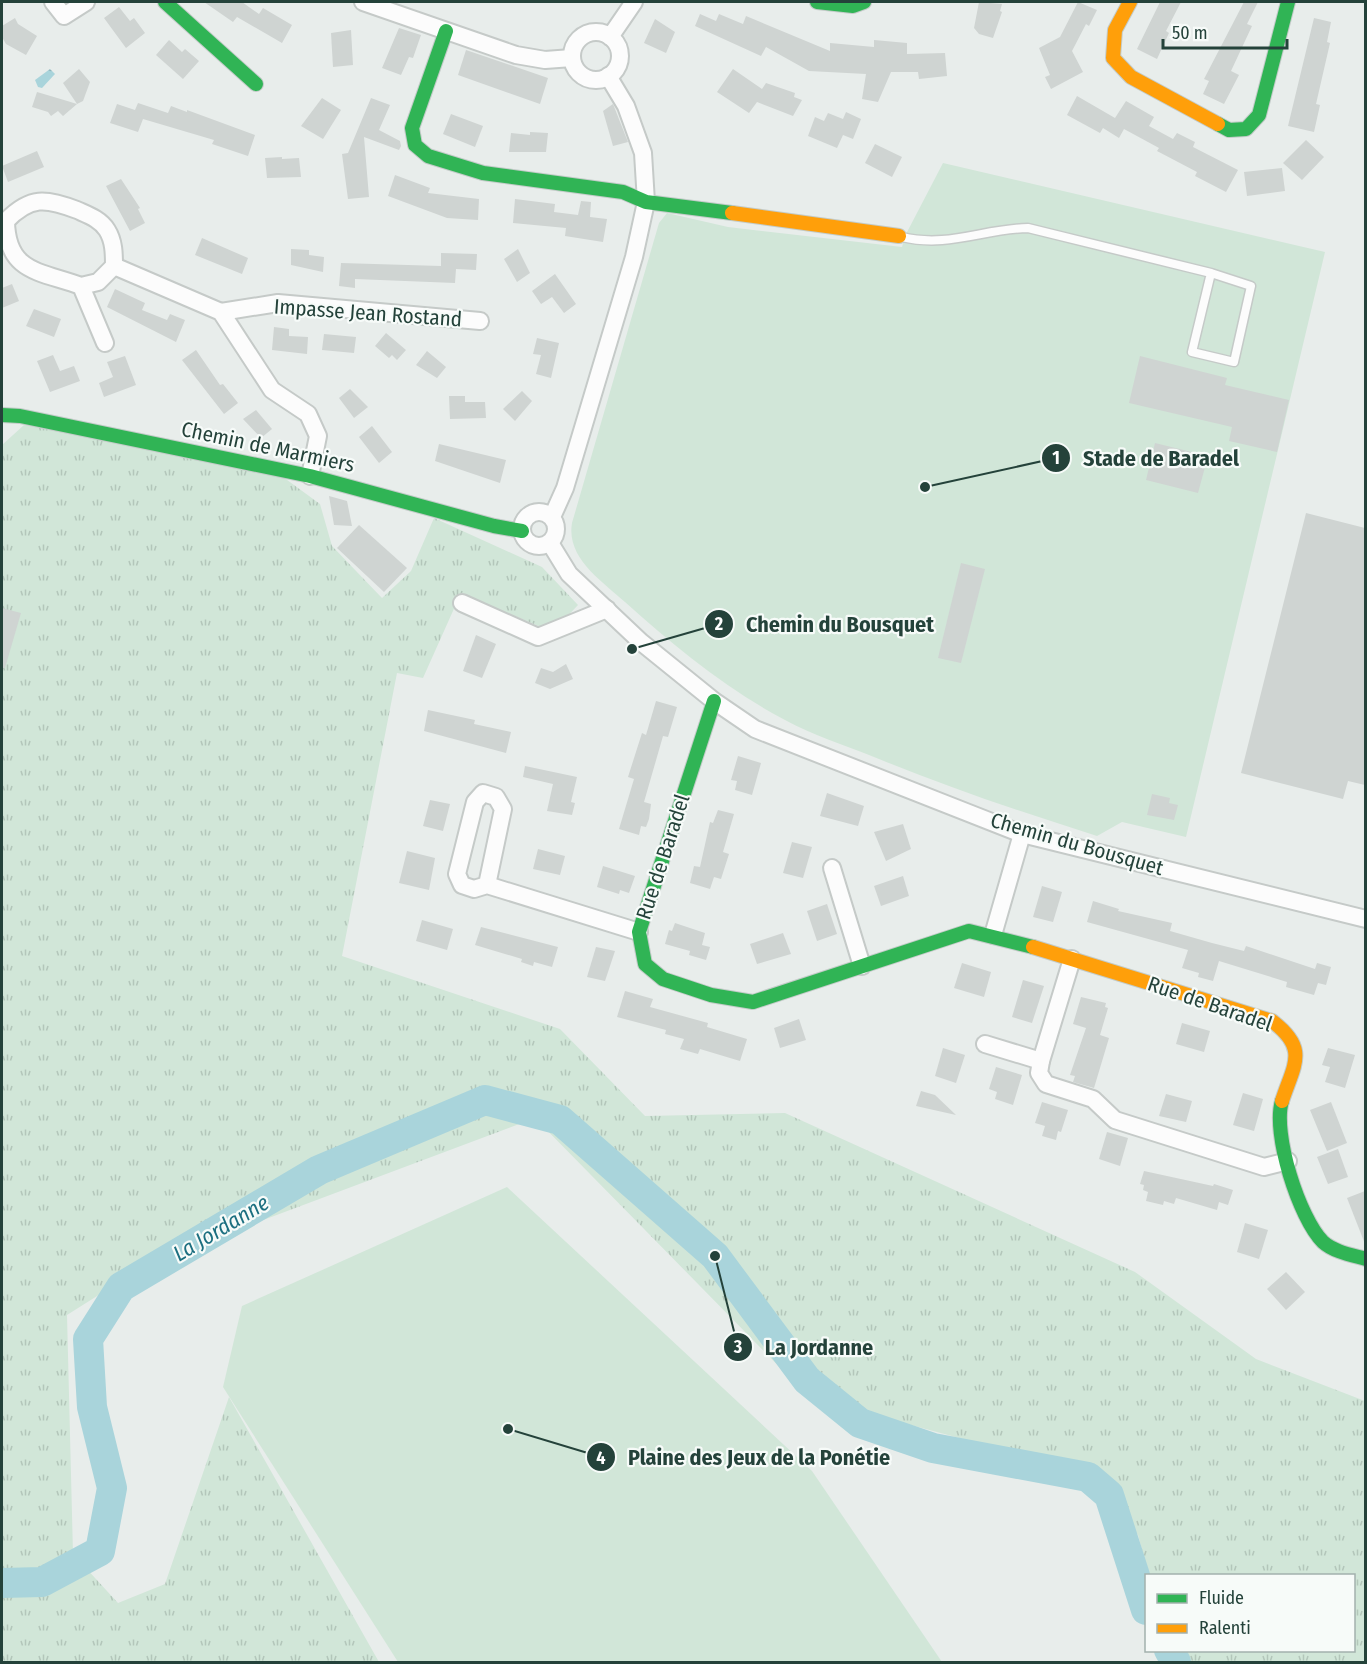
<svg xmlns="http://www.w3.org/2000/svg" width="1367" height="1664" font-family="'Fira Sans Condensed',sans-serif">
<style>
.grass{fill:url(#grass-tufts)}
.pitch{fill:#d1e6d8}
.water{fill:url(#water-ripples)}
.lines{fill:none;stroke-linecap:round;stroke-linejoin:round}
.river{stroke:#a9d4db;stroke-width:30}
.building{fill:#cfd4d2}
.lane-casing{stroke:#c5cac8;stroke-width:11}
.street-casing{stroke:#c5cac8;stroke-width:20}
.fast-casing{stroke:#c3cbc8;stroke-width:16}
.slow-casing{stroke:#c3cbc8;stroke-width:16}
.lane{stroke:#fcfcfc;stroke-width:8}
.street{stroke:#fcfcfc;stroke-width:16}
.fast{stroke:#30b455;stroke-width:14}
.slow{stroke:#ff9f0a;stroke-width:14}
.labels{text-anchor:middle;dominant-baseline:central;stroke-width:4.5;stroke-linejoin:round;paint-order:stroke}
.street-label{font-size:21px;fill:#24423a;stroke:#f7fbf9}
.water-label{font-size:22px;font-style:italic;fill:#1c6f80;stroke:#f7fbf9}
.leader{fill:none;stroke:#24423a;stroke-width:2}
.callout-dot{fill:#24423a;stroke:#f7fbf9;stroke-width:2}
.mark-label{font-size:18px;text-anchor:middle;font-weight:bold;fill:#fff}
.callout-label{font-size:22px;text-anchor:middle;font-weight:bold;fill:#24423a;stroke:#f7fbf9;stroke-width:4.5;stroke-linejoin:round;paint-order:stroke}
</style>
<defs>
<pattern id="grass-tufts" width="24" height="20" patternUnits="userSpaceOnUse" patternTransform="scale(1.5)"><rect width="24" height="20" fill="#d1e6d8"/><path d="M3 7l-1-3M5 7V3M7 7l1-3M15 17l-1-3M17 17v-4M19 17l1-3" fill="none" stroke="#b3c6ba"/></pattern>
<pattern id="water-ripples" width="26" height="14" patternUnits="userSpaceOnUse" patternTransform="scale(1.5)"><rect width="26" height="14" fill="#a9d4db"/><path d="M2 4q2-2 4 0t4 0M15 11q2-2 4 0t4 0" fill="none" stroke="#91b7bd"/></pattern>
</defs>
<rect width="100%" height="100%" fill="#e8edeb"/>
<polygon class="grass" points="24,425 272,469 320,504 332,546 382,598 411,571 434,518 542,567 578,605 563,621 543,628 461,593 423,678 397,673 342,956 560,1029 645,1116 785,1113 1135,1272 1256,1359 1365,1401 1365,1662 1181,1662 1174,1651 1354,1650 1354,1576 1149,1575 1138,1535 1094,1474 810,1398 535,1118 151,1262 67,1315 73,1554 118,1603 165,1584 229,1397 379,1662 2,1662 2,445"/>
<g class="pitch">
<path d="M 943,163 L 1325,252 L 1186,837 L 1122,822 L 1097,836 C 1021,812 947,787 874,757 C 844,745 813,735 785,720 C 726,689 674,646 625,602 C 602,581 566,558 572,523 L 659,223 L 667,213 L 728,227 L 902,247 L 905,236 Z"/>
<polygon points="507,1187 812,1471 942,1662 398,1662 223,1387 242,1306"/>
</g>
<polygon class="water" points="50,69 55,74 42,88 38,87 35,80"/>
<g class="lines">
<g class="river">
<polyline points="2,1583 42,1582 100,1551 112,1488 92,1407 88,1339 121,1287 319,1170 485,1100 560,1120 715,1256 807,1380 860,1423 933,1448 1088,1477 1109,1495 1146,1610"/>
<polyline points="1169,1650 1176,1662"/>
</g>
</g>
<g class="building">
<polygon points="204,2 242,2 259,14 263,8 292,25 282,43 237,17 233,22"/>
<polygon points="979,2 1002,4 1000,11 1002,12 993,38 979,34 974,28"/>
<polygon points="1078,2 1097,10 1089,26 1086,24 1072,51 1083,72 1051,89 1045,77 1050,75 1039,48 1060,37"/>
<polygon points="1160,2 1181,2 1166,31 1169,33 1157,59 1137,49"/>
<polygon points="1244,2 1258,2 1247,24 1252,26 1231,71 1239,75 1224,104 1203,94 1209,81 1204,79"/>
<polygon points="119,7 130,21 134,18 145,33 126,48 104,18"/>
<polygon points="700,14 716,21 719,14 743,24 746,16 830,51 830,43 874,47 874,40 907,43 907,54 945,53 947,76 919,79 918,72 891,72 878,102 862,99 866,74 809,71 766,47 761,56 695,26"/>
<polygon points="15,18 18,24 37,36 26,55 6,44 2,37 2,26"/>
<polygon points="1314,18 1331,22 1327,42 1330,43 1316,104 1320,105 1314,132 1288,126"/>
<polygon points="655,19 675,32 666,53 644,43"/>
<polygon points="399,28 421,35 413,58 409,57 401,75 382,68"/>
<polygon points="351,30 353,65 333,67 331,33"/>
<polygon points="169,40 182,52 185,49 199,61 183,79 156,55"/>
<polygon points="466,50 548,78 540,104 458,75"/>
<polygon points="79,69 90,82 83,101 77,104 63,83"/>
<polygon points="733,69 762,89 766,83 795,93 794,97 802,100 793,116 757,102 749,113 717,92"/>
<polygon points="37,92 64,100 77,104 63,116 58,111 51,116 48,112 32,107"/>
<polygon points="1077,96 1115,118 1126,101 1154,117 1149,126 1173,139 1177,133 1195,142 1193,147 1238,170 1226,192 1195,176 1197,172 1157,151 1159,148 1124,129 1119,138 1103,128 1100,133 1067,115"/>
<polygon points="322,98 341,110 323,139 301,126"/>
<polygon points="371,98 390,105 379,130 400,141 401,146 399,150 364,137 369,197 348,199 342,154 348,153"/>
<polygon points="138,103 168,113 171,106 187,112 187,110 255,135 248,156 212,144 214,140 143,119 138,132 110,123 117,104 135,110"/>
<polygon points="613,104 628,142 613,146 603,111"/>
<polygon points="846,112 861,119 853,139 843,135 837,148 808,136 815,117 824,121 828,113 843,119"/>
<polygon points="451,114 483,126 475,147 443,134"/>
<polygon points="530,132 548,133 546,152 509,152 511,133 530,135"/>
<polygon points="1306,140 1324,157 1302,180 1283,163"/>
<polygon points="875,144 902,157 892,177 865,163"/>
<polygon points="37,151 44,167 8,182 2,166"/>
<polygon points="282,157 282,159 299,158 301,177 267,178 265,158"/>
<polygon points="1282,168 1285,191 1247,196 1244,172"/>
<polygon points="395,175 430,188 428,193 479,199 478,220 447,218 388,196"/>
<polygon points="121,179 140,208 138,209 145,223 130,231 106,186"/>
<polygon points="515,199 555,204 554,212 578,215 581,201 591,202 590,217 607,219 603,242 565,236 566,228 513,223"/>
<polygon points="202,238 248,258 242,274 195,255"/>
<polygon points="291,249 309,250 309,255 324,257 323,272 291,265"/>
<polygon points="518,249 530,273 517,282 504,259"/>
<polygon points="441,253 477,254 476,270 456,269 455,283 355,279 355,288 339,286 341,263 441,266"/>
<polygon points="555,274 576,304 564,313 552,297 541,304 532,291"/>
<polygon points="12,284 19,301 2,308 2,288"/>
<polygon points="115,289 145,303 142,310 167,320 170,314 185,320 176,342 107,307"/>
<polygon points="34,309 61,319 54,337 26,326"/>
<polygon points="274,327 289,329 289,336 308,337 307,354 272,350"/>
<polygon points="386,333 406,350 397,360 392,355 389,358 375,346"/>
<polygon points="324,334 356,337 354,353 322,350"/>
<polygon points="537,338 559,343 551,378 536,374 541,355 533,354"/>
<polygon points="196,350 220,385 223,384 238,403 224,414 182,360"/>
<polygon points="427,351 446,367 437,378 416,365"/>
<polygon points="53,355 60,371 74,366 80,381 50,392 37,361"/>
<polygon points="125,356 136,385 104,397 99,383 113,377 107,362"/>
<polygon points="1140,356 1227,378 1225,385 1289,400 1277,452 1229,441 1232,427 1129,403"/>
<polygon points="350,389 368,407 354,418 339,398"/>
<polygon points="522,391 532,401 515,421 503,409"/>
<polygon points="449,396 465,396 465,402 485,402 486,418 450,419"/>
<polygon points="256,410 272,429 261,438 243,419"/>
<polygon points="372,426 392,452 379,463 359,437"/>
<polygon points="1155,443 1208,456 1198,493 1146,480"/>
<polygon points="439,444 506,460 500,483 435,461"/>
<polygon points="329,496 347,501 352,526 334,525"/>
<polygon points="1306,513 1365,528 1365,785 1348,781 1343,799 1241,773"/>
<polygon points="359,525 407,568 384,592 337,548"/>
<polygon points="961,563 985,569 961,663 938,658"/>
<polygon points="2,608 21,613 5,668 2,668"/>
<polygon points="476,635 496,644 482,678 463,671"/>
<polygon points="566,664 573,679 550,689 535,683 541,668 553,672"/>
<polygon points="656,701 677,707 668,737 663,736 644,802 651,804 649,819 646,827 641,826 639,835 619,829 634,779 628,777 642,733 646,735"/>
<polygon points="428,710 475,720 474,724 511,732 506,753 424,731"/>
<polygon points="738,756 761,763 752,795 735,790 737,781 731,780"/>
<polygon points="525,766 577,777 571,802 575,803 572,815 547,811 553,784 523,777"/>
<polygon points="827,793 864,806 858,826 820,816"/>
<polygon points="1152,794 1170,798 1169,803 1178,805 1174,820 1147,815"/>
<polygon points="430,800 450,804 443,831 423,826"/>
<polygon points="718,810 734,814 723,852 729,854 721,879 714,877 710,889 690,883 694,866 700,867 710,822 713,823"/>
<polygon points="903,824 911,849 886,861 874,832"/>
<polygon points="792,842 812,847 803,878 783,873"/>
<polygon points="538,849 565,856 560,875 533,869"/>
<polygon points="407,851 435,858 429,890 399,883"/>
<polygon points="603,866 635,876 629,893 620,890 619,894 597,887"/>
<polygon points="903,876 909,896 881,906 874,886"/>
<polygon points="1042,886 1062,892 1053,922 1033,917"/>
<polygon points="1093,901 1119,909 1118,911 1172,923 1170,931 1212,943 1244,951 1246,946 1315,969 1317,963 1331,967 1326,985 1318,983 1314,995 1286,987 1287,982 1219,961 1213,981 1198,977 1199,973 1182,968 1188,950 1087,922"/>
<polygon points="827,904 837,934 817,941 807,911"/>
<polygon points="422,920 453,929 447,950 416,941"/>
<polygon points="675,923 705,933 702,945 710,947 706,960 689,955 690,951 665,944 669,930 672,931"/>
<polygon points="481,927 558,947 552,967 534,962 533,966 521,962 522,959 475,945"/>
<polygon points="783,933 791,954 757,964 750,944"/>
<polygon points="596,947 615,951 605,981 587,977"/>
<polygon points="962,963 991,972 984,997 954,988"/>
<polygon points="1023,980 1044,986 1032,1023 1012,1017"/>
<polygon points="625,991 653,999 650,1007 708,1023 707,1027 747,1039 740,1061 700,1049 698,1054 680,1049 684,1039 665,1034 666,1030 617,1017"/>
<polygon points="1081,997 1106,1003 1105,1007 1108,1008 1100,1035 1109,1038 1094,1088 1073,1082 1075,1076 1070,1075 1086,1028 1073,1024"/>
<polygon points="799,1019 806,1040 780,1048 774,1028"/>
<polygon points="1182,1023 1210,1031 1204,1052 1176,1044"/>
<polygon points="943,1048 965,1055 956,1083 935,1076"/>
<polygon points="1328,1048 1355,1055 1345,1088 1325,1082 1330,1067 1322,1065"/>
<polygon points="996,1067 1022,1075 1013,1105 995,1099 997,1092 989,1089"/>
<polygon points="921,1091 935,1095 956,1115 916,1106"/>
<polygon points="1243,1093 1263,1099 1254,1131 1233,1125"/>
<polygon points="1166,1094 1192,1101 1186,1122 1159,1116"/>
<polygon points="1042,1102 1068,1110 1061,1132 1058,1131 1056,1140 1042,1136 1045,1126 1035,1123"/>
<polygon points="1331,1102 1347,1143 1327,1151 1310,1110"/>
<polygon points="1107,1132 1128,1138 1120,1166 1099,1159"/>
<polygon points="1338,1149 1348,1177 1328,1184 1317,1157"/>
<polygon points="1144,1171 1213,1186 1214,1184 1233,1190 1228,1205 1219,1202 1217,1210 1176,1198 1174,1204 1164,1201 1163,1205 1146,1201 1148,1192 1143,1190 1144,1185 1140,1184"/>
<polygon points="1365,1191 1365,1244 1347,1198"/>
<polygon points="1245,1223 1268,1230 1259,1259 1237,1252"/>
<polygon points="1286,1272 1305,1292 1286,1310 1267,1289"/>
</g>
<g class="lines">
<defs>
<path id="lane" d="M 902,237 C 948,248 983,229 1028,228 L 1211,273 L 1192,352 L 1234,362 L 1251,286 L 1211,273"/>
<g id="street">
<polyline points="53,2 64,16 86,2"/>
<polyline points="363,2 516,55 545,60 572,58"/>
<circle cx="596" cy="56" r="24"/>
<polyline points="610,37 634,2"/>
<polyline points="114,266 221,312 272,390 308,414 318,436 310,476"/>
<path d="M 81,286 L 98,282 L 114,266 C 114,254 114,241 107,230 C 100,219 88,215 77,210 C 46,198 30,196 6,221 C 7,273 40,271 81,286 L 105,343"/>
<polyline points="221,312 278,303 480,321"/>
<circle cx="539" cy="529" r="17"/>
<polyline points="552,517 565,488 634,257 646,202 643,153 626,106 608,76"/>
<polyline points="550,543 569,574 641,642 714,701 755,729 1022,834 1366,919"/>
<polyline points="462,603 538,637 607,609"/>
<polyline points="832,868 862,966"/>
<polyline points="487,885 503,809 496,797 483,793 475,802 457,874 462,885 474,889 487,885 639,932"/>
<polyline points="993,935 1022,834"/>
<polyline points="1072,959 1041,1061 1039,1073 1046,1084 1093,1099 1115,1120 1264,1167 1288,1161"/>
<polyline points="985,1044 1041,1061"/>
</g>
<g id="fast">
<polyline points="165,2 256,84"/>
<polyline points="817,2 853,6 864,2"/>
<polyline points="446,31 412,128 415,145 428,156 483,173 623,192 646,202 732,213"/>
<polyline points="1218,124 1229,130 1246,129 1259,115 1288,2"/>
<polyline points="2,415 20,416 310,476 494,526 522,531"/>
<polyline points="714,701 639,932 645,964 663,979 711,995 753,1002 969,931 1033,947"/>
<path d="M 1282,1101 C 1272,1133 1299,1218 1323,1242 C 1334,1252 1352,1255 1366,1259"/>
</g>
<g id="slow">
<polyline points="1130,2 1115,30 1113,58 1131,77 1218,124"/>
<polyline points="732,213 899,236"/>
<path d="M 1033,947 L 1272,1021 C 1309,1049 1294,1064 1282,1101"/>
</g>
</defs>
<use href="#lane" class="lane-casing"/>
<use href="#street" class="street-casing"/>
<use href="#fast" class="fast-casing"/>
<use href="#slow" class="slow-casing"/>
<use href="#lane" class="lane"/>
<use href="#street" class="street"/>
<use href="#fast" class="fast"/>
<use href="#slow" class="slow"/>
</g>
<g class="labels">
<g class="street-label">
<text transform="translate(368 313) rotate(4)">Impasse Jean Rostand</text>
<text transform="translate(268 447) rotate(12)">Chemin de Marmiers</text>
<text transform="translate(1077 844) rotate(16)">Chemin du Bousquet</text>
<text transform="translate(663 857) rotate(-72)">Rue de Baradel</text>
<text transform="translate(1210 1004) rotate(19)">Rue de Baradel</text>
</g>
<g class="water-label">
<text transform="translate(221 1228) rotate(-31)">La Jordanne</text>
</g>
</g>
<path class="leader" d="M925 487L1056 458M632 649L719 624M715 1256L738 1347M508 1429L601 1457"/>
<g class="callout-dot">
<circle cx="925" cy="487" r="6"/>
<circle cx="632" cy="649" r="6"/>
<circle cx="715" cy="1256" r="6"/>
<circle cx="508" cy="1429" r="6"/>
<circle cx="1056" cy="458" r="15"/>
<circle cx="719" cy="624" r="15"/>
<circle cx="738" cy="1347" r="15"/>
<circle cx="601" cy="1457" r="15"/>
</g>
<g class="mark-label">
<text x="1056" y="464">1</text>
<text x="719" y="630">2</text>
<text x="738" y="1353">3</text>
<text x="601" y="1464">4</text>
</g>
<g class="callout-label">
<text x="1161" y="466">Stade de Baradel</text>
<text x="840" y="632">Chemin du Bousquet</text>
<text x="819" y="1355">La Jordanne</text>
<text x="759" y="1465">Plaine des Jeux de la Ponétie</text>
</g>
<rect width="1367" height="1664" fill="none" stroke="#24423a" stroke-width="6"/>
<rect x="1145" y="1574" width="210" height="78" fill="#f7fbf9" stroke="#a3b1ad" stroke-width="1.5"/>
<rect x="1157" y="1594" width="30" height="9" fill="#30b455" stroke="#a3b1ad" stroke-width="1.5"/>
<text x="1199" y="1604" font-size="18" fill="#24423a">Fluide</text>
<rect x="1157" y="1624" width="30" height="9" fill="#ff9f0a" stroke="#a3b1ad" stroke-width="1.5"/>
<text x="1199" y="1634" font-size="18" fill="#24423a">Ralenti</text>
<path d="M1163 39v9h124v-9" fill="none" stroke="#24423a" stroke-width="3"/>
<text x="1172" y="39" font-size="18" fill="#24423a" stroke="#f7fbf9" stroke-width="4.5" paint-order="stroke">50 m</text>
</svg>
